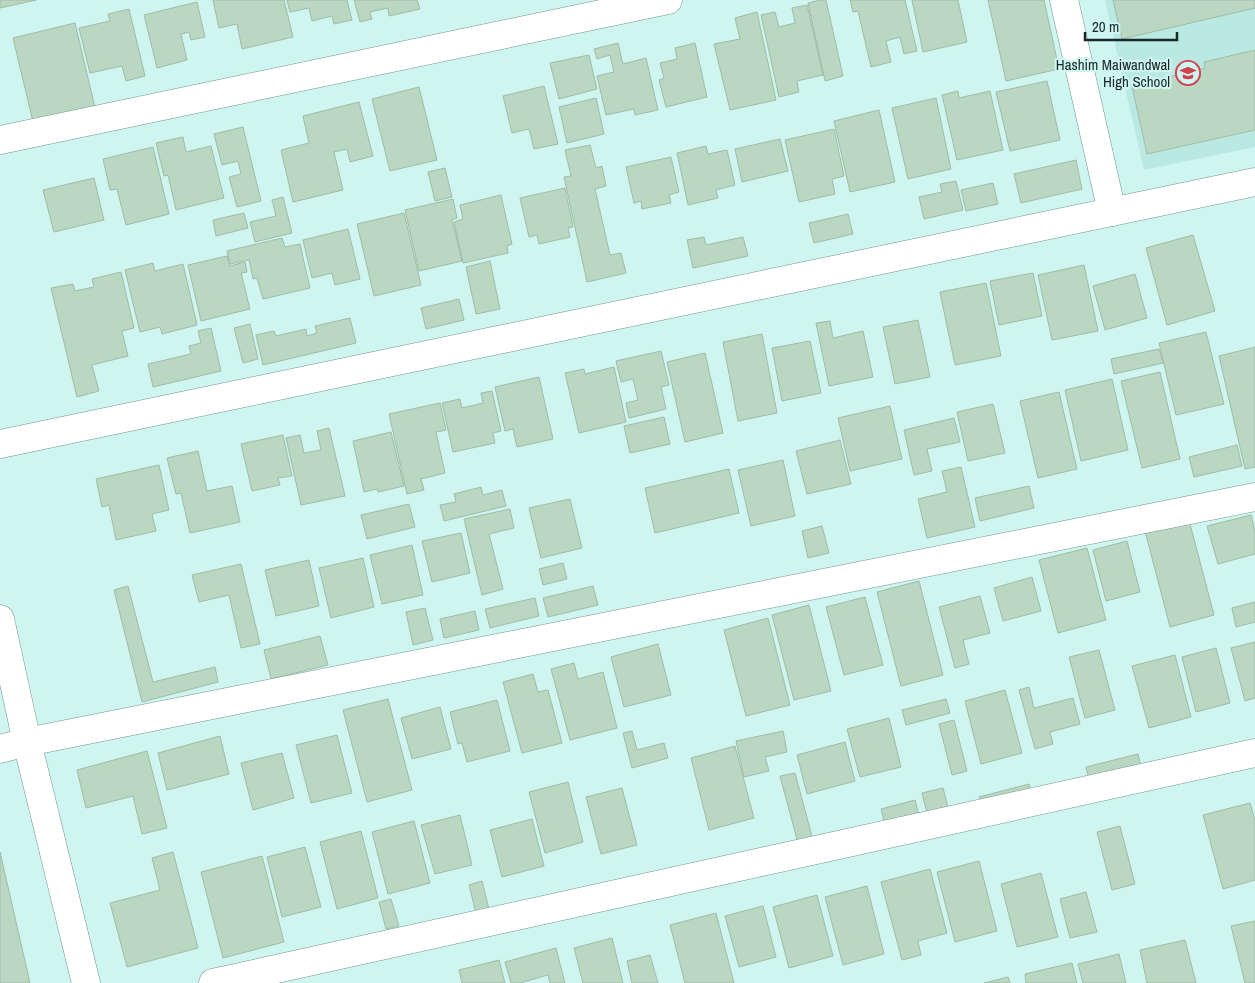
<svg xmlns="http://www.w3.org/2000/svg" width="1255" height="983" font-family="'Archivo Narrow',sans-serif">
<style>
.built{fill:#b9e9e2}
.building{fill:#bad8c1;stroke:#a1bba7}
.lines{fill:none;stroke-linecap:round;stroke-linejoin:round}
.street-casing{stroke:#719691;stroke-width:29}
.street{stroke:#fff;stroke-width:28}
.labels{text-anchor:middle;dominant-baseline:central;stroke-width:4.5;stroke-linejoin:round;paint-order:stroke}
.poi-label{font-size:15px;fill:#1a2927;stroke:#cef5ef;text-anchor:end}
</style>
<rect width="100%" height="100%" fill="#cef5ef"/>
<polygon class="built" points="1105,0 1255,0 1255,147 1144,170"/>
<g class="building">
<polygon points="0,0 36,0 0,8"/>
<polygon points="213,0 284,0 293,37 242,49 237,24 219,28"/>
<polygon points="287,0 347,0 352,20 334,24 332,16 312,21 309,8 290,12"/>
<polygon points="354,0 417,0 420,9 389,16 388,8 370,12 372,19 360,22"/>
<polygon points="820,0 826,0 843,76 825,81 808,3"/>
<polygon points="850,0 905,0 917,51 904,54 900,37 886,41 891,62 871,67 858,11 853,12"/>
<polygon points="912,0 958,0 967,42 923,52"/>
<polygon points="988,0 1044,0 1059,69 1006,81"/>
<polygon points="1113,0 1255,0 1255,8 1122,39"/>
<polygon points="197,2 205,37 191,40 189,32 181,34 187,60 157,68 144,15"/>
<polygon points="807,5 823,75 797,81 799,92 779,97 761,15 775,12 779,27 795,23 792,8"/>
<polygon points="129,9 145,76 126,81 122,66 90,73 79,28 110,21 108,14"/>
<polygon points="757,12 776,100 730,110 714,44 740,39 735,18"/>
<polygon points="75,23 96,112 34,126 13,38"/>
<polygon points="618,43 623,64 646,58 658,110 635,115 634,109 606,115 597,76 614,72 610,55 597,59 594,49"/>
<polygon points="695,43 707,97 666,107 659,80 664,78 660,63 677,59 675,48"/>
<polygon points="1255,50 1255,130 1147,154 1132,86 1205,68 1204,62"/>
<polygon points="589,55 597,89 559,99 550,63"/>
<polygon points="1047,81 1060,140 1010,151 996,92"/>
<polygon points="544,86 558,144 534,149 529,129 512,133 503,96"/>
<polygon points="419,87 437,160 390,171 372,99"/>
<polygon points="958,91 959,98 990,91 1003,150 957,160 942,95"/>
<polygon points="596,98 604,134 567,143 559,107"/>
<polygon points="936,98 951,169 908,179 892,108"/>
<polygon points="359,102 373,156 350,162 347,149 334,152 343,190 293,202 281,150 309,143 303,116"/>
<polygon points="879,110 895,182 850,192 834,121"/>
<polygon points="243,127 261,201 237,207 229,177 241,174 238,161 222,165 214,134"/>
<polygon points="834,129 844,176 832,179 835,194 799,202 785,140"/>
<polygon points="183,137 186,152 211,146 224,198 176,210 168,175 164,176 156,143"/>
<polygon points="780,139 788,171 742,182 735,149"/>
<polygon points="590,145 596,168 602,166 606,186 595,189 610,255 621,253 626,273 587,282 564,177 571,176 565,150"/>
<polygon points="706,146 708,154 727,150 735,185 716,190 718,198 688,205 677,153"/>
<polygon points="153,147 169,214 126,225 117,189 110,190 103,159"/>
<polygon points="671,157 679,192 669,195 671,203 642,209 641,201 634,203 626,167"/>
<polygon points="1076,160 1082,189 1021,203 1014,174"/>
<polygon points="445,168 452,197 435,201 428,172"/>
<polygon points="94,178 104,220 54,232 43,190"/>
<polygon points="956,181 963,210 924,219 919,197 942,192 940,184"/>
<polygon points="993,183 998,204 966,211 961,190"/>
<polygon points="565,188 573,227 568,228 570,237 539,244 537,235 529,237 520,198"/>
<polygon points="501,195 512,244 507,246 508,253 463,263 454,222 463,219 460,205"/>
<polygon points="283,197 292,233 255,242 250,222 276,216 272,200"/>
<polygon points="453,199 457,218 452,220 462,261 419,271 405,210"/>
<polygon points="244,213 248,228 216,236 213,220"/>
<polygon points="404,213 421,285 374,296 357,224"/>
<polygon points="848,214 853,234 814,243 809,223"/>
<polygon points="348,229 360,279 335,285 332,273 312,278 303,240"/>
<polygon points="1193,235 1215,311 1167,325 1146,248"/>
<polygon points="704,237 706,245 743,237 748,256 693,268 687,240"/>
<polygon points="282,238 285,247 300,244 310,288 263,299 257,278 253,279 249,260 230,264 227,251"/>
<polygon points="227,256 230,266 245,262 247,272 241,273 250,309 201,321 188,265"/>
<polygon points="490,261 500,309 476,314 466,267"/>
<polygon points="153,263 155,271 183,264 197,325 162,334 160,327 140,332 125,270"/>
<polygon points="1084,265 1098,331 1052,340 1038,275"/>
<polygon points="121,272 134,328 122,331 128,356 92,365 99,391 77,397 51,288 73,284 75,291 94,287 92,279"/>
<polygon points="1033,273 1042,316 999,325 990,281"/>
<polygon points="1135,274 1147,318 1105,330 1093,286"/>
<polygon points="986,283 1001,356 955,365 940,292"/>
<polygon points="459,299 464,320 426,329 421,308"/>
<polygon points="350,318 356,343 263,365 256,335 274,331 276,336 306,329 307,336 317,333 315,326"/>
<polygon points="918,320 930,377 895,384 883,327"/>
<polygon points="830,321 833,338 863,331 873,377 829,386 816,323"/>
<polygon points="250,324 258,359 243,363 234,328"/>
<polygon points="211,328 221,371 153,387 148,364 191,354 189,346 201,343 198,331"/>
<polygon points="1206,332 1224,404 1176,415 1159,343"/>
<polygon points="762,334 777,413 738,421 723,342"/>
<polygon points="810,341 821,393 782,401 772,348"/>
<polygon points="1255,347 1255,467 1245,469 1219,356"/>
<polygon points="1159,349 1163,363 1114,374 1111,359"/>
<polygon points="661,351 669,385 661,387 666,409 629,418 626,403 638,400 633,379 621,382 616,361"/>
<polygon points="705,353 723,433 685,442 667,362"/>
<polygon points="614,367 626,422 579,433 565,373 584,369 585,374"/>
<polygon points="1160,372 1180,459 1142,468 1121,381"/>
<polygon points="539,377 553,439 517,447 513,429 505,431 495,387"/>
<polygon points="1112,379 1128,450 1081,461 1065,390"/>
<polygon points="492,391 501,431 493,433 495,443 453,452 442,403 460,399 462,408 483,403 481,393"/>
<polygon points="1059,392 1077,469 1038,478 1020,401"/>
<polygon points="440,403 446,430 436,432 445,473 421,479 424,490 407,494 389,414"/>
<polygon points="993,404 1005,453 968,461 957,412"/>
<polygon points="890,406 902,459 850,471 838,418"/>
<polygon points="664,417 670,444 630,453 624,426"/>
<polygon points="954,418 960,442 927,449 932,471 914,475 904,430"/>
<polygon points="329,428 345,496 301,505 286,438 300,435 304,453 321,450 317,431"/>
<polygon points="391,432 404,486 378,492 377,489 364,492 353,441"/>
<polygon points="283,435 292,476 278,478 280,485 252,491 241,444"/>
<polygon points="840,440 851,484 807,494 796,451"/>
<polygon points="1237,445 1242,466 1194,477 1189,457"/>
<polygon points="198,451 207,491 232,486 240,522 190,533 181,493 176,494 167,458"/>
<polygon points="783,460 795,516 751,526 738,470"/>
<polygon points="159,465 169,510 152,514 156,531 116,540 109,505 102,507 96,479"/>
<polygon points="961,467 975,527 927,538 918,499 947,492 942,471"/>
<polygon points="729,469 739,513 655,533 645,488"/>
<polygon points="1029,486 1034,508 980,521 975,498"/>
<polygon points="481,487 483,495 502,490 506,506 444,521 440,505 456,502 454,494"/>
<polygon points="570,499 582,548 541,558 529,508"/>
<polygon points="409,504 415,527 367,539 361,515"/>
<polygon points="510,509 514,528 489,534 503,589 482,595 464,519"/>
<polygon points="1251,515 1255,531 1255,554 1218,564 1207,526"/>
<polygon points="1189,520 1214,615 1170,627 1145,531"/>
<polygon points="822,526 829,553 808,558 802,531"/>
<polygon points="461,533 470,573 432,582 422,541"/>
<polygon points="1127,541 1140,592 1106,601 1093,550"/>
<polygon points="412,545 423,595 382,604 370,555"/>
<polygon points="1087,548 1106,620 1058,633 1039,560"/>
<polygon points="363,558 374,607 331,618 319,568"/>
<polygon points="309,560 319,606 276,616 265,570"/>
<polygon points="563,563 567,579 543,585 539,569"/>
<polygon points="241,564 260,644 241,648 229,595 199,602 192,575"/>
<polygon points="1032,577 1041,611 1003,621 994,588"/>
<polygon points="919,581 943,675 901,686 877,592"/>
<polygon points="128,586 153,682 215,667 218,682 142,702 114,590"/>
<polygon points="593,586 598,605 548,617 543,598"/>
<polygon points="980,596 990,633 963,640 969,664 955,668 939,607"/>
<polygon points="865,597 883,665 844,675 826,607"/>
<polygon points="535,598 539,616 490,628 485,609"/>
<polygon points="1255,602 1255,622 1236,627 1232,608"/>
<polygon points="809,605 831,691 794,700 772,615"/>
<polygon points="425,608 433,640 413,645 406,612"/>
<polygon points="475,611 479,630 444,638 440,619"/>
<polygon points="768,618 790,705 746,716 724,630"/>
<polygon points="320,636 328,665 271,679 264,650"/>
<polygon points="1255,642 1255,698 1245,701 1231,648"/>
<polygon points="658,644 671,695 624,707 611,657"/>
<polygon points="1216,648 1230,703 1196,712 1182,657"/>
<polygon points="1099,650 1115,710 1085,718 1069,657"/>
<polygon points="1175,655 1191,717 1149,728 1132,666"/>
<polygon points="574,663 578,679 603,672 617,728 570,740 551,669"/>
<polygon points="533,674 538,692 548,690 562,743 522,753 503,682"/>
<polygon points="1029,687 1034,708 1073,698 1080,724 1050,732 1053,744 1035,749 1019,690"/>
<polygon points="1005,690 1022,753 981,764 965,701"/>
<polygon points="388,699 412,790 367,802 343,710"/>
<polygon points="946,699 950,713 906,725 902,710"/>
<polygon points="497,700 510,751 467,762 462,743 458,744 450,712"/>
<polygon points="440,707 451,749 412,759 401,718"/>
<polygon points="889,718 901,767 860,777 847,729"/>
<polygon points="954,720 967,771 952,775 939,724"/>
<polygon points="632,731 637,750 664,743 668,758 632,768 623,733"/>
<polygon points="783,731 787,752 765,757 769,771 744,777 736,741"/>
<polygon points="337,735 352,793 311,803 296,745"/>
<polygon points="220,736 229,774 167,790 158,753"/>
<polygon points="845,742 855,781 807,794 797,755"/>
<polygon points="735,746 754,818 709,830 691,758"/>
<polygon points="147,751 167,828 142,834 133,796 86,808 77,770"/>
<polygon points="282,753 294,798 253,810 241,763"/>
<polygon points="1138,754 1143,775 1091,789 1086,767"/>
<polygon points="795,773 813,840 798,843 780,776"/>
<polygon points="568,782 583,842 545,853 529,792"/>
<polygon points="1029,784 1033,799 983,812 979,797"/>
<polygon points="622,788 637,845 601,854 586,797"/>
<polygon points="943,788 949,811 928,817 922,793"/>
<polygon points="915,800 920,819 886,828 881,809"/>
<polygon points="1250,803 1255,820 1255,880 1223,889 1203,815"/>
<polygon points="460,815 472,865 435,874 421,825"/>
<polygon points="532,819 544,866 502,877 490,830"/>
<polygon points="414,821 430,883 388,894 372,832"/>
<polygon points="1120,826 1135,884 1112,890 1097,832"/>
<polygon points="361,831 378,898 337,909 320,842"/>
<polygon points="305,847 321,907 282,917 267,857"/>
<polygon points="0,852 30,983 0,983"/>
<polygon points="173,852 198,948 127,967 110,903 160,890 152,858"/>
<polygon points="262,856 284,942 223,958 201,872"/>
<polygon points="979,861 997,931 955,942 937,872"/>
<polygon points="930,869 947,933 918,941 921,955 902,960 881,882"/>
<polygon points="1041,873 1058,937 1017,947 1001,884"/>
<polygon points="482,881 491,917 478,921 469,885"/>
<polygon points="867,886 884,954 843,965 825,897"/>
<polygon points="1086,892 1097,932 1070,938 1060,899"/>
<polygon points="817,895 833,956 789,968 773,907"/>
<polygon points="391,899 399,926 386,929 379,902"/>
<polygon points="763,906 776,957 739,967 725,916"/>
<polygon points="716,913 734,983 685,983 670,925"/>
<polygon points="1255,921 1255,983 1245,983 1231,926"/>
<polygon points="612,938 623,983 583,983 574,948"/>
<polygon points="1185,940 1196,983 1147,983 1140,950"/>
<polygon points="556,948 565,983 550,983 548,975 520,983 511,983 505,962"/>
<polygon points="1119,954 1126,983 1083,983 1078,964"/>
<polygon points="650,955 658,983 632,983 627,961"/>
<polygon points="499,960 505,983 462,983 459,970"/>
<polygon points="1072,963 1077,983 1026,983 1025,974"/>
<polygon points="1008,977 1010,983 984,983"/>
</g>
<g class="lines">
<defs>
<g id="street">
<polyline points="1064,0 1112,212"/>
<polyline points="0,140 668,0"/>
<polyline points="0,444 1255,182"/>
<polyline points="0,619 27,742 86,983"/>
<polyline points="0,749 27,742 1255,497"/>
<polyline points="213,983 1255,753"/>
</g>
</defs>
<use href="#street" class="street-casing"/>
<use href="#street" class="street"/>
</g>
<defs>
<symbol id="school-ring" viewBox="-11 -11 22 22"><circle r="9.5" fill="#cef5ef" stroke="#d0404d" stroke-width="1.5"/><path d="M0-5L7-2L0 1L-7-2ZM-4 1L0 2.5L4 1V4Q0 6-4 4Z" fill="#d0404d"/></symbol>
</defs>
<g fill-rule="evenodd">
<use href="#school-ring" x="1174" y="59" width="28" height="28"/>
</g>
<g class="labels">
<g class="poi-label">
<text x="1170" y="64">Hashim Maiwandwal<tspan x="1170" dy="17">High School</tspan></text>
</g>
</g>
<path d="M1085 32v8h92v-8" fill="none" stroke="#1a2927" stroke-width="2.5"/>
<text x="1092" y="32" font-size="15" fill="#1a2927" stroke="#cef5ef" stroke-width="4" paint-order="stroke">20 m</text>
</svg>
